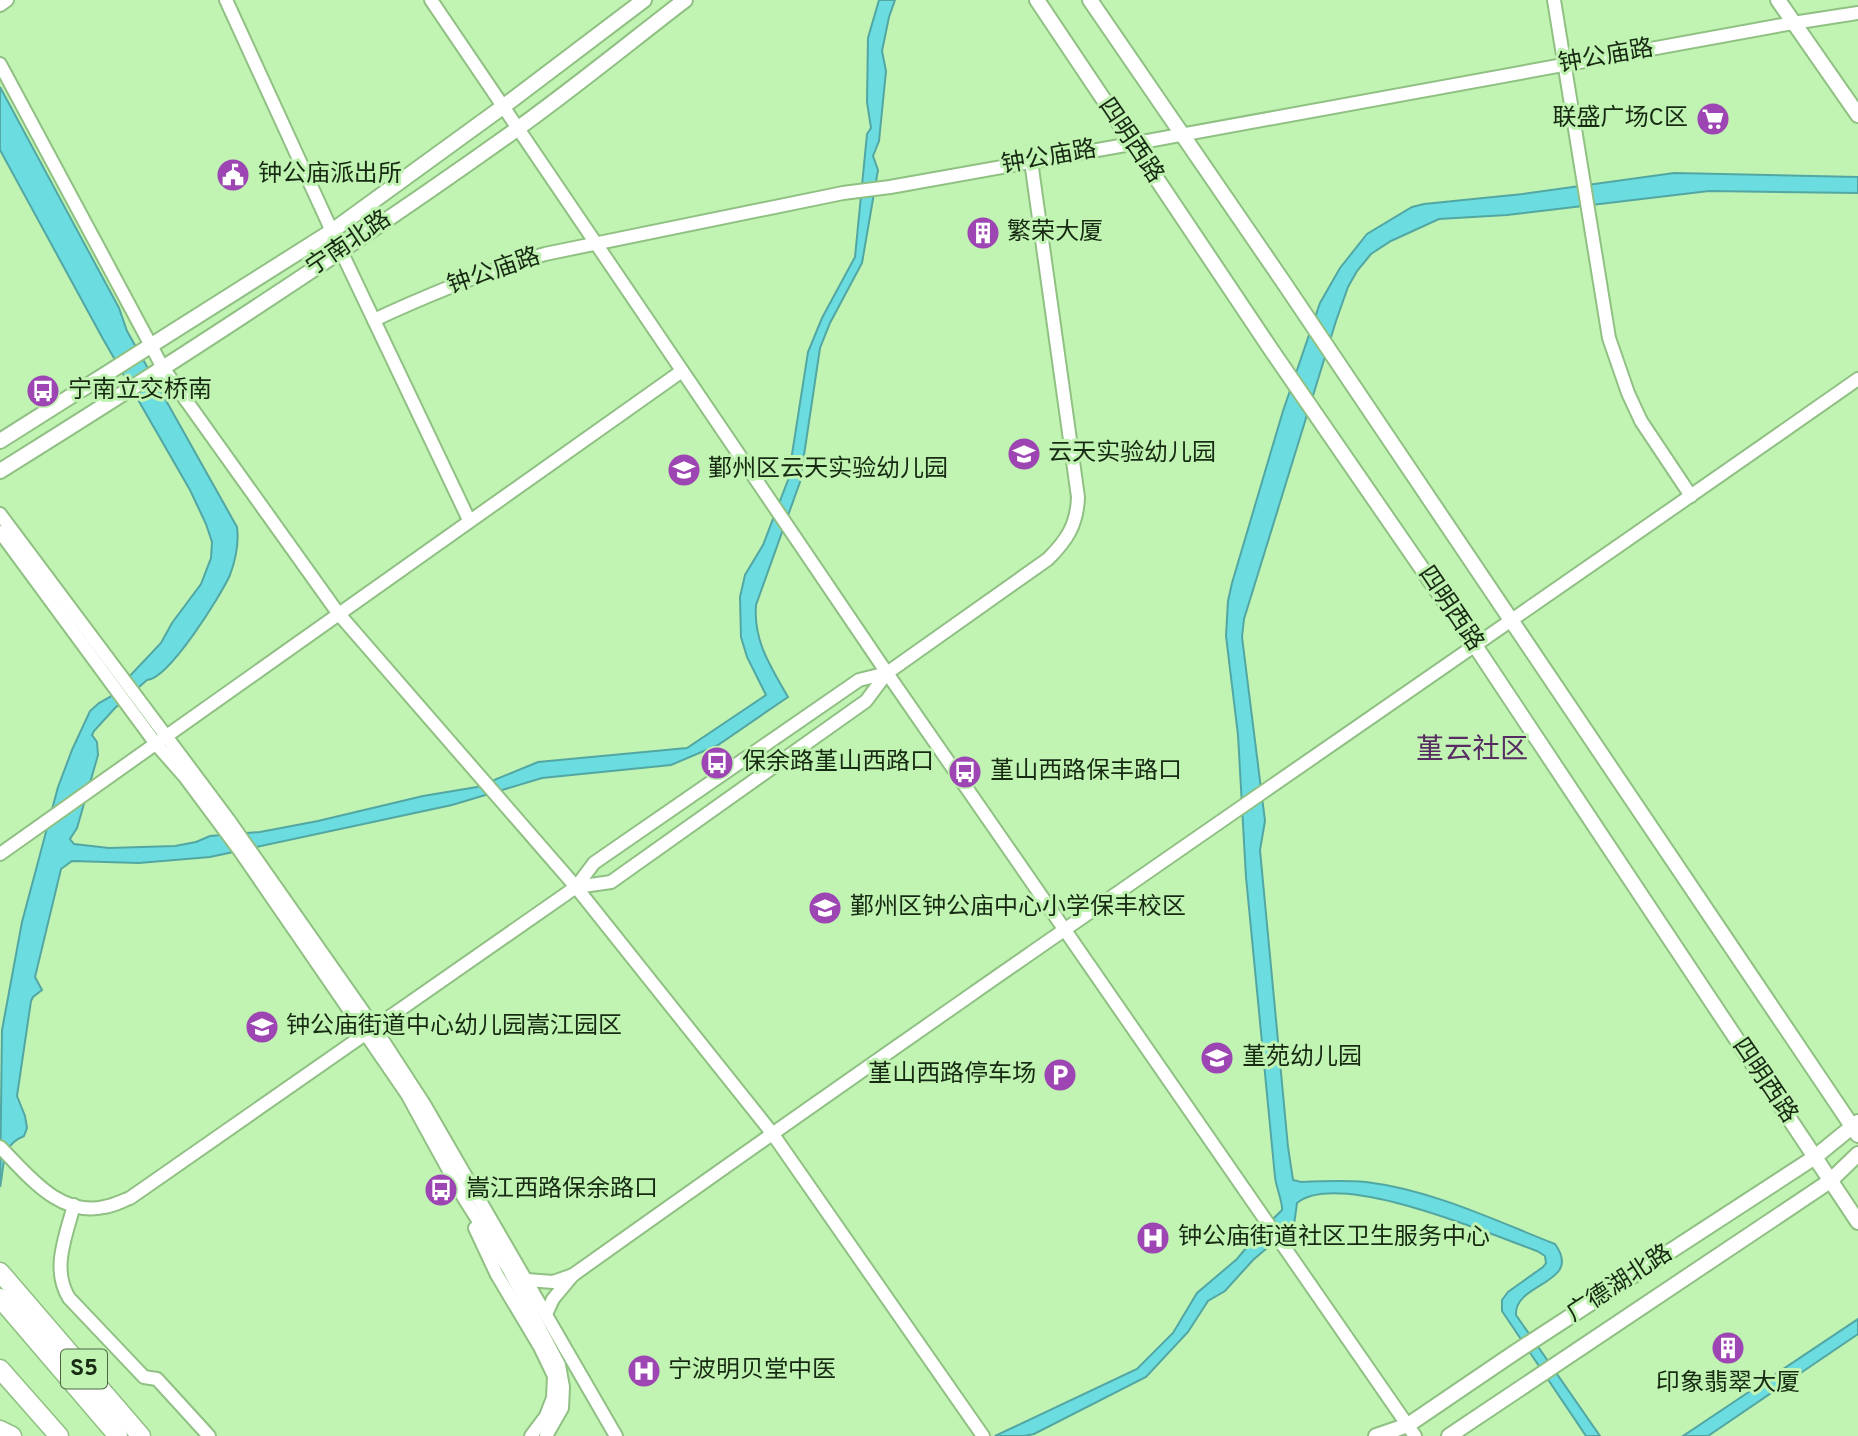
<svg xmlns="http://www.w3.org/2000/svg" width="1858" height="1436" font-family="Overpass,'Noto Sans SC',sans-serif">
<style>
.water{fill:#6bdce0;stroke:#52a7a2;stroke-width:2}
.lines{fill:none;stroke-linecap:round;stroke-linejoin:round}
.minor-casing{stroke:#90c083;stroke-width:16}
.major-casing{stroke:#90c083;stroke-width:18}
.highway-casing{stroke:#90c083;stroke-width:21}
.minor{stroke:#fff;stroke-width:12}
.major{stroke:#fff;stroke-width:14}
.highway{stroke:#fff;stroke-width:18}
.labels{text-anchor:middle;dominant-baseline:central;stroke-width:6;stroke-linejoin:round;paint-order:stroke}
.shield{fill:#c1f3b3;stroke:#4a6642;stroke-width:2}
.shield-label{font-size:23px;font-weight:bold;fill:#172a12}
.street-label{font-size:24px;fill:#172a12;stroke:#c1f3b3}
.poi-label{font-size:24px;fill:#172a12;stroke:#c1f3b3;text-anchor:start}
.quarter-label{font-size:28px;fill:#572c62;stroke:#c1f3b3}
</style>
<rect width="100%" height="100%" fill="#c1f3b3"/>
<g class="water">
<path d="M 879,0 L 895,0 L 889,17 L 882,51 L 886,71 L 879,141 L 873,156 L 878,170 L 862,263 L 830,323 L 820,348 L 800,482 L 756,605 C 753,641 771,667 788,697 L 718,745 L 671,765 L 542,778 L 452,805 L 210,857 L 139,863 L 72,861 L 61,869 L 35,977 L 42,990 L 33,997 L 31,1001 L 17,1096 L 25,1116 L 27,1128 L 24,1136 C 0,1146 5,1164 0,1187 L 2,1030 L 22,922 L 58,787 L 72,750 L 90,711 L 99,703 L 110,697 L 161,643 L 172,623 L 201,584 L 211,558 L 212,542 L 206,524 L 190,490 L 103,339 L 0,150 L 0,87 L 119,308 L 127,331 L 237,527 C 239,543 236,559 230,575 C 221,595 169,679 147,680 L 115,708 L 94,731 L 92,735 L 97,742 L 98,755 L 77,828 L 70,839 L 74,844 L 109,848 L 175,846 L 196,842 L 210,836 L 260,832 L 318,821 L 423,796 L 477,787 L 538,762 L 687,748 L 766,695 L 747,657 L 741,637 L 740,597 L 745,575 L 763,545 L 788,480 L 808,352 L 822,318 L 855,257 L 867,134 L 871,128 L 867,102 L 868,38 Z"/>
<path d="M 1674,173 L 1858,177 L 1858,193 L 1709,191 L 1507,215 L 1439,219 L 1391,241 L 1371,254 L 1357,271 L 1348,287 L 1336,321 L 1244,619 L 1242,637 L 1265,821 L 1260,850 L 1288,1147 L 1293,1180 L 1301,1182 C 1322,1181 1345,1180 1366,1182 C 1432,1190 1494,1220 1555,1244 C 1584,1284 1514,1282 1516,1315 L 1600,1436 L 1586,1436 L 1502,1311 L 1502,1300 L 1508,1292 L 1543,1267 L 1546,1263 L 1545,1256 L 1537,1251 C 1490,1234 1339,1169 1297,1203 L 1294,1225 L 1253,1260 L 1225,1291 L 1208,1301 L 1188,1332 L 1146,1377 L 1034,1434 L 1024,1436 L 995,1436 L 1137,1369 L 1173,1333 L 1197,1293 L 1237,1259 L 1256,1236 L 1282,1210 C 1283,1203 1276,1187 1275,1177 L 1246,877 L 1238,735 L 1226,636 L 1228,601 L 1232,583 L 1283,411 L 1320,303 L 1340,268 L 1367,234 L 1412,207 L 1424,204 L 1523,194 Z"/>
<polygon points="1858,1319 1858,1334 1708,1436 1683,1436"/>
</g>
<g class="lines">
<defs>
<g id="minor">
<polyline points="226,0 341,251 469,520"/>
<polyline points="431,0 887,673 1415,1436"/>
<polyline points="1554,0 1609,338 1628,393 1641,421 1691,496"/>
<polyline points="0,5 7,0"/>
<polyline points="0,64 163,368 338,613 576,887 772,1133 983,1436"/>
<path d="M 374,320 C 430,294 486,271 545,254 L 843,193 L 890,187 L 1131,144 L 1793,23 L 1858,13"/>
<polyline points="0,514 228,819 374,1027 424,1104 616,1436"/>
<polyline points="0,532 156,744 185,777 240,851 407,1094 464,1198 508,1268 559,1365 563,1387 562,1408 546,1436"/>
<polyline points="0,854 682,371"/>
<path d="M 576,887 L 611,882 L 866,701 L 887,673 L 1048,559 C 1067,540 1077,525 1078,497 L 1031,161"/>
<path d="M 0,1147 C 28,1175 59,1217 104,1207 C 113,1206 122,1201 130,1198 L 576,887 L 594,863 L 859,680 L 887,673"/>
<path d="M 74,1205 C 66,1236 51,1269 69,1298 L 144,1377 L 157,1379 L 209,1436"/>
<polyline points="475,1228 497,1275 540,1347 554,1376 553,1398 546,1416 531,1436"/>
<path d="M 573,1275 C 998,972 1431,678 1858,379"/>
<polyline points="527,1280 553,1282 573,1275 553,1299 546,1314"/>
</g>
<g id="major">
<polyline points="1037,0 1272,351 1476,647 1858,1222"/>
<polyline points="1090,0 1282,280 1858,1135"/>
<polyline points="1778,0 1858,115"/>
<polyline points="0,441 332,231 504,106 644,0"/>
<path d="M 0,471 C 175,362 349,249 517,129 C 574,88 629,43 685,0"/>
<polyline points="1376,1436 1408,1425 1514,1353 1815,1157 1858,1122"/>
<polyline points="1449,1436 1830,1181 1858,1154"/>
</g>
<g id="highway">
<polyline points="0,1272 141,1436"/>
<polyline points="0,1298 118,1436"/>
<polyline points="0,1369 59,1436"/>
<polyline points="0,1430 12,1436"/>
</g>
</defs>
<use href="#minor" class="minor-casing"/>
<use href="#major" class="major-casing"/>
<use href="#highway" class="highway-casing"/>
<use href="#minor" class="minor"/>
<use href="#major" class="major"/>
<use href="#highway" class="highway"/>
</g>
<defs>
<symbol id="supermarket-disc" viewBox="-11 -11 22 22"><circle r="9.5" fill="#9d46b3" stroke="#c1f3b3"/><path d="M-6-5.5h2.5l.6 2H6L4.5 2H-2.5L-4.4-4H-6ZM-1.5 3.2a1.3 1.3 0 1 0 .1 0ZM3 3.2a1.3 1.3 0 1 0 .1 0Z" fill="#fff"/></symbol>
<symbol id="civic-disc" viewBox="-11 -11 22 22"><circle r="9.5" fill="#9d46b3" stroke="#c1f3b3"/><path d="M-.6-6.5H3V-4.5H.6V-3L4-1V1h2V6H-6V1h2V-1L-.6-3ZM-1.2 2.5V6h2.4V2.5Z" fill="#fff"/></symbol>
<symbol id="building-disc" viewBox="-11 -11 22 22"><circle r="9.5" fill="#9d46b3" stroke="#c1f3b3"/><path d="M-4-6H4V6H1V3H-1V6H-4ZM-2.5-4.3h1.7v1.8h-1.7ZM.8-4.3h1.7v1.8H.8ZM-2.5-1h1.7V.8h-1.7ZM.8-1h1.7V.8H.8Z" fill="#fff"/></symbol>
<symbol id="bus-disc" viewBox="-11 -11 22 22"><circle r="9.5" fill="#9d46b3" stroke="#c1f3b3"/><path d="M-5-6H5V4H4V6H2V4H-2V6H-4V4H-5ZM-3.5-4V0h7V-4ZM-3.5 1.2v1.5H-2V1.2ZM2 1.2v1.5H3.5V1.2Z" fill="#fff"/></symbol>
<symbol id="school-disc" viewBox="-11 -11 22 22"><circle r="9.5" fill="#9d46b3" stroke="#c1f3b3"/><path d="M0-5L7-2L0 1L-7-2ZM-4 1L0 2.5L4 1V4Q0 6-4 4Z" fill="#fff"/></symbol>
<symbol id="parking-disc" viewBox="-11 -11 22 22"><circle r="9.5" fill="#9d46b3" stroke="#c1f3b3"/><path d="M-3.5-5.5H1a3.5 3.5 0 0 1 0 7H-1V5.5H-3.5ZM-1-3.4V-.6H.8a1.4 1.4 0 0 0 0-2.8Z" fill="#fff"/></symbol>
<symbol id="hospital-disc" viewBox="-11 -11 22 22"><circle r="9.5" fill="#9d46b3" stroke="#c1f3b3"/><path d="M-5-5h3v3.5h4V-5h3V5h-3V1.5h-4V5h-3Z" fill="#fff"/></symbol>
</defs>
<g fill-rule="evenodd">
<use href="#supermarket-disc" x="1694" y="100" width="38" height="38"/>
<use href="#civic-disc" x="214" y="156" width="38" height="38"/>
<use href="#building-disc" x="964" y="214" width="38" height="38"/>
<use href="#bus-disc" x="24" y="372" width="38" height="38"/>
<use href="#school-disc" x="1005" y="435" width="38" height="38"/>
<use href="#school-disc" x="665" y="451" width="38" height="38"/>
<use href="#bus-disc" x="698" y="744" width="38" height="38"/>
<use href="#bus-disc" x="946" y="753" width="38" height="38"/>
<use href="#school-disc" x="806" y="889" width="38" height="38"/>
<use href="#school-disc" x="243" y="1008" width="38" height="38"/>
<use href="#school-disc" x="1198" y="1039" width="38" height="38"/>
<use href="#parking-disc" x="1041" y="1056" width="38" height="38"/>
<use href="#bus-disc" x="422" y="1171" width="38" height="38"/>
<use href="#hospital-disc" x="1134" y="1219" width="38" height="38"/>
<use href="#building-disc" x="1709" y="1329" width="38" height="38"/>
<use href="#hospital-disc" x="625" y="1352" width="38" height="38"/>
</g>
<g class="labels">
<rect class="shield" x="61" y="1349.5" width="46" height="39" rx="5"/>
<g class="shield-label">
<text x="84" y="1369">S5</text>
</g>
<g class="street-label">
<text transform="translate(1606 57) rotate(-10)">钟公庙路</text>
<text transform="translate(1130 141) rotate(56)">四明西路</text>
<text transform="translate(1049 158) rotate(-10)">钟公庙路</text>
<text transform="translate(349 244) rotate(-34)">宁南北路</text>
<text transform="translate(494 272) rotate(-19)">钟公庙路</text>
<text transform="translate(1450 609) rotate(56)">四明西路</text>
<text transform="translate(1764 1081) rotate(56)">四明西路</text>
<text transform="translate(1620 1284) rotate(-33)">广德湖北路</text>
</g>
<g class="poi-label">
<text x="1688" y="119" text-anchor="end">联盛广场C区</text>
<text x="258" y="175">钟公庙派出所</text>
<text x="1007" y="233">繁荣大厦</text>
<text x="68" y="391">宁南立交桥南</text>
<text x="1048" y="454">云天实验幼儿园</text>
<text x="708" y="470">鄞州区云天实验幼儿园</text>
<text x="742" y="763">保余路堇山西路口</text>
<text x="990" y="772">堇山西路保丰路口</text>
<text x="850" y="908">鄞州区钟公庙中心小学保丰校区</text>
<text x="286" y="1027">钟公庙街道中心幼儿园嵩江园区</text>
<text x="1242" y="1058">堇苑幼儿园</text>
<text x="1036" y="1075" text-anchor="end">堇山西路停车场</text>
<text x="466" y="1190">嵩江西路保余路口</text>
<text x="1178" y="1238">钟公庙街道社区卫生服务中心</text>
<text x="668" y="1371">宁波明贝堂中医</text>
<text x="1728" y="1384" text-anchor="middle">印象翡翠大厦</text>
</g>
<g class="quarter-label">
<text x="1472" y="751">堇云社区</text>
</g>
</g>
</svg>
